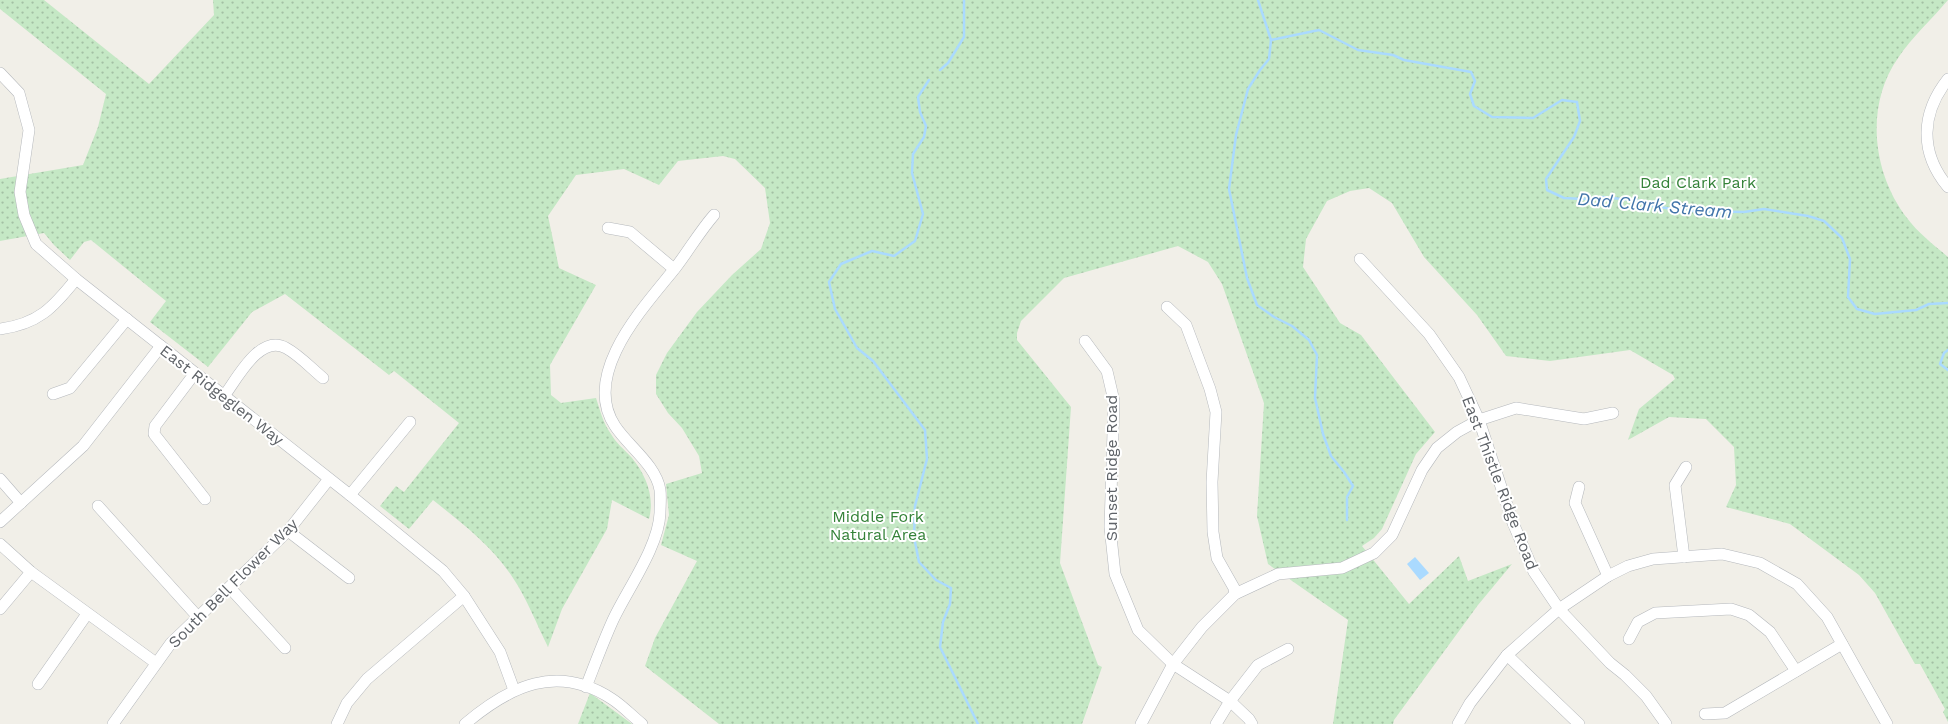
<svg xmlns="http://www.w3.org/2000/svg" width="1948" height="724" font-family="'Work Sans',sans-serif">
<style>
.grass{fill:url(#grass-dots)}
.water{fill:#aadaff}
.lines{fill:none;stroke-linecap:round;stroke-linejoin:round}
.stream{stroke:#aadaff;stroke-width:2.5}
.minor-casing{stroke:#b5b8bc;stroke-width:12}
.minor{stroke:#fff;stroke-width:11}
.labels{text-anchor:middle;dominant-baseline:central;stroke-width:4;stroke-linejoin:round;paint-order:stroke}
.park-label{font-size:16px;fill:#348238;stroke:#fff}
.street-label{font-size:16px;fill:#5f6368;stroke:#fff}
.water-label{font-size:18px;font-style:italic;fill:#4174aa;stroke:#fff}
</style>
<defs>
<pattern id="grass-dots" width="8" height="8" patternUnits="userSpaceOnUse" patternTransform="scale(1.25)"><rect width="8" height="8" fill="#c5e8c5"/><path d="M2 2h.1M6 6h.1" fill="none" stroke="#a3c0a4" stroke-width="1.8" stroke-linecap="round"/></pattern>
</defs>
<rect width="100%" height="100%" fill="#f1efe8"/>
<g class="grass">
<path d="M 0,0 L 44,0 L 149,84 L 214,15 L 213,0 L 1948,0 C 1932,19 1912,37 1898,58 C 1865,105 1872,173 1907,218 C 1918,233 1934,245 1948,257 L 1948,722 L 1943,712 L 1945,709 L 1920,664 L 1915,664 L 1875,593 L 1859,575 L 1790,524 L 1726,507 L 1736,485 L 1734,447 L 1706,419 L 1669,417 L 1628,440 L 1639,409 L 1675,379 L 1673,375 L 1630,350 L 1550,361 L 1506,356 L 1477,315 L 1424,257 L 1392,203 L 1369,188 L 1350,191 L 1327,201 L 1306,239 L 1303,267 L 1340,323 L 1361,335 L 1435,432 L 1416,454 L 1382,529 L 1374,538 L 1362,546 L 1409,604 L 1459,556 L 1468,581 L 1512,564 L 1478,605 L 1394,720 L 1393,724 L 1333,724 L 1348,620 L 1268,564 L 1257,516 L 1264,403 L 1222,284 L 1208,262 L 1178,246 L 1064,278 L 1021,321 L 1017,333 L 1017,340 L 1071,407 L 1060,563 L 1098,665 L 1102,667 L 1082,724 L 719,724 L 645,666 L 655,638 L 697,561 L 661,545 L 669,515 L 666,484 L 702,473 L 699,456 L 682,428 L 668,413 L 656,394 L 656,375 L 667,353 L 697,312 L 732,275 L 761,249 L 770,223 L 765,188 L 735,159 L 723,156 L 678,161 L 659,185 L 624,169 L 576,175 L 548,216 L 559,268 L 596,285 L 550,365 L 551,395 L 561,403 L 596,398 C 600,410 603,423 611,434 C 616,443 625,450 632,458 C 646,475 655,497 649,519 L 612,500 L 607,529 L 562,609 L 548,647 C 537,625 527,599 513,578 C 492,546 463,524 433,500 L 409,529 L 380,506 L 396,486 L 404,492 L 459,423 L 394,371 L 389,375 L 285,294 L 252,312 L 208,367 L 150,322 L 166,301 L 91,240 L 84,242 L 70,260 L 54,245 L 44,233 L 0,241 L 0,179 L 83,165 L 98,127 L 106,94 L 0,9 Z"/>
<polygon points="590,693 632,724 578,724"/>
</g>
<polygon class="water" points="1415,557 1429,573 1420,580 1407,564"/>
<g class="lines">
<g class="stream">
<polyline points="1258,0 1271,40 1319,30 1358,50 1393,55 1404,60 1471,72 1475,81 1470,94 1474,106 1492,117 1533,118 1562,100 1577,102 1580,121 1574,137 1546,179 1547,190 1564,198 1583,199 1603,197 1641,201 1652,206 1687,211 1744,212 1764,209 1808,216 1824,221 1842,238 1850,259 1848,297 1857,309 1875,314 1916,310 1929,304 1948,303"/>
<polyline points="1271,40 1269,59 1260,70 1248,89 1236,135 1229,189 1247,278 1257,305 1274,317 1292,326 1309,340 1317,355 1315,398 1323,434 1331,456 1344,472 1353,486 1347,497 1347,520"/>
<polyline points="940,70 948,63 964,37 964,0"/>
<polyline points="929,80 918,97 920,112 926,126 924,137 913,154 912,173 923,214 915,241 894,256 872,251 841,264 829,282 835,309 857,348 873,361 925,430 927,459 915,506 914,537 919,562 936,580 951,588 950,604 943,622 940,647 978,724"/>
<polyline points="1948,350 1944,353 1940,364 1948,370"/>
</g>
<defs>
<g id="minor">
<polyline points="0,73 19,93 29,130 20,192 24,215 36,244 76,279 350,495 443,571 464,596 500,652 514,690"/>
<path d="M 1948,79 C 1921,113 1919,152 1948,187"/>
<polyline points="608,228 630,232 674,269"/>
<polyline points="1360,259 1429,334 1459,377 1479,420 1513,523 1534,572 1559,609 1610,663 1625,675 1646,696 1666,724"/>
<polyline points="1167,307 1186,325 1210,389 1216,412 1212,482 1213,532 1217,558 1234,588 1235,594"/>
<path d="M 0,329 C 38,324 53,308 76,279"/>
<polyline points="1085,341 1107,371 1114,401 1110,527 1115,574 1138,630 1173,664 1230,701 1249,719 1252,724"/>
<polyline points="195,373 155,426 154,434 205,499"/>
<polyline points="53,394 70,388 127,319"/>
<path d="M 224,396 C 237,379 260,333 286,348 C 299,355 311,368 323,378"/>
<polyline points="0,479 21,503"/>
<polyline points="1579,487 1575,503 1608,576"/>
<polyline points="350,495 410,422"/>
<polyline points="98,506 198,617"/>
<polyline points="0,522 83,446 161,346"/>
<polyline points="288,531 349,578"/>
<polyline points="0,544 31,572 156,663"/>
<polyline points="1684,557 1675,485 1686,467"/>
<polyline points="230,588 285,648"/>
<polyline points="0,609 31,572"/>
<polyline points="1629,639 1638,622 1655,613 1731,609 1749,615 1770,632 1796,671"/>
<polyline points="1507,655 1579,724"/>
<polyline points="38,684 87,614"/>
<path d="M 586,687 C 595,664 603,642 613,620 C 627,590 659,546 660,513 C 660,506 661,497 660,490 C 656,465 628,446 615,426 C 580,373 646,305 676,267 C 689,250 700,231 714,215"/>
<polyline points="1705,714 1725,713 1842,644"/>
<polyline points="113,724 171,643 288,531 329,479"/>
<polyline points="337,724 347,703 367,679 464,596"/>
<path d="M 465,724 C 510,686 557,663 612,699 C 623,706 632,716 642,724"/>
<polyline points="1141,724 1173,664 1202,627 1235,594 1278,574 1342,568 1374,553 1392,535 1422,470 1437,448 1457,432 1479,420 1516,408 1584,419 1613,413"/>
<polyline points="1216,724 1230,701 1258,665 1288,649"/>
<polyline points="1458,724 1470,703 1507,655 1559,609 1608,576 1628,566 1653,559 1722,554 1760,563 1797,584 1827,617 1887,724"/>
</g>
</defs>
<use href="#minor" class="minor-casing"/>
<use href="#minor" class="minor"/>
</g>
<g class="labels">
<g class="park-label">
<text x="1698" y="182">Dad Clark Park</text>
<text x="878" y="516">Middle Fork<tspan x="878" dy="18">Natural Area</tspan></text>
</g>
<g class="street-label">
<text transform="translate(222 395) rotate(38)">East Ridgeglen Way</text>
<text transform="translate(1111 468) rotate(-90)">Sunset Ridge Road</text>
<text transform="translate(1500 483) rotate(69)">East Thistle Ridge Road</text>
<text transform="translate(233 583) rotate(-45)">South Bell Flower Way</text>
</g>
<g class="water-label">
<text transform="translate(1655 205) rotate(5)">Dad Clark Stream</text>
</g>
</g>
</svg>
